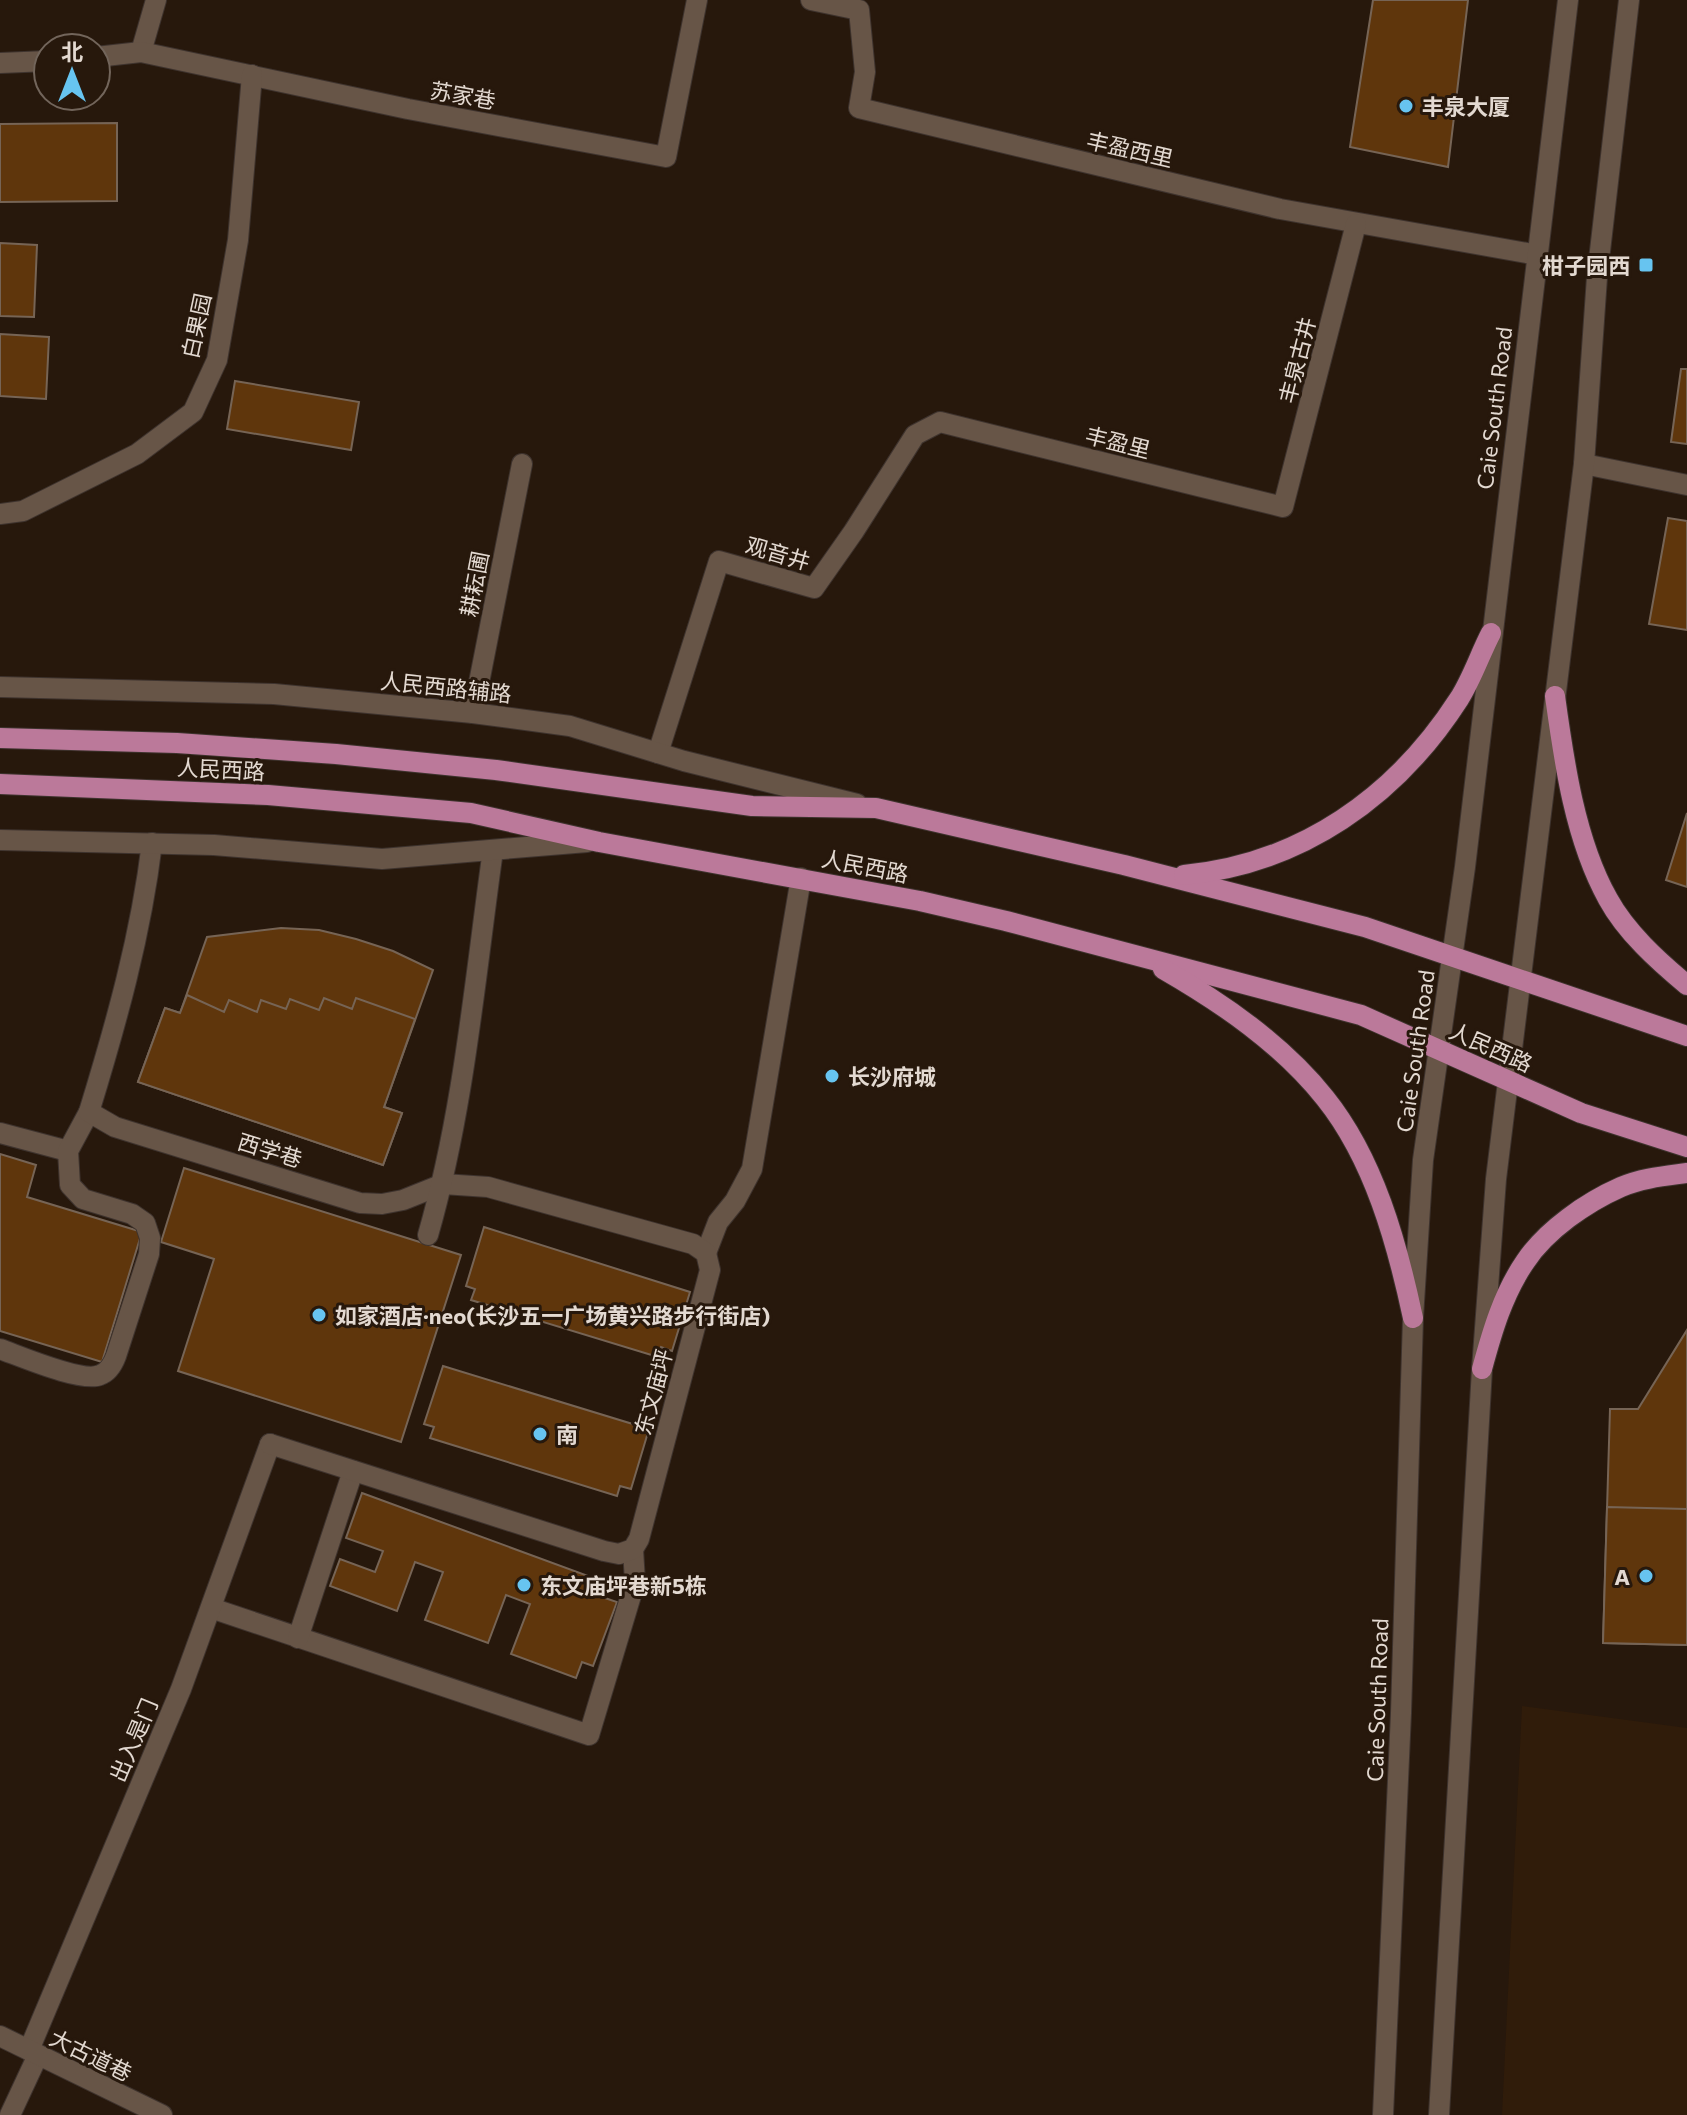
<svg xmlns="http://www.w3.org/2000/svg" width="1687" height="2115" font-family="Commissioner,'Noto Sans SC',sans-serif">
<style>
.built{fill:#301c0a}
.building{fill:#5f360c;stroke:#766455;stroke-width:2}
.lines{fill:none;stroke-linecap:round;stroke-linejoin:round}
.lane-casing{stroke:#3e332e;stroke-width:22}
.street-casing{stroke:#3e332e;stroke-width:22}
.secondary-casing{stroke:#3e332e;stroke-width:22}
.primary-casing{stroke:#3e332e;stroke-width:22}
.lane{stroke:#675547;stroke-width:20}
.street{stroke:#675547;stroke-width:20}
.secondary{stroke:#675547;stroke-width:20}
.primary{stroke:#bb799a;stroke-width:20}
.poi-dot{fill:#67c4f0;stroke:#27180c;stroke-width:3}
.labels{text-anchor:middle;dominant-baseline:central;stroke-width:6;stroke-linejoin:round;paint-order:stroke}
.street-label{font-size:22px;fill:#e3d9d1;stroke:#27180c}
.poi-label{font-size:22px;font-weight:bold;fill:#e3d9d1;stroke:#27180c;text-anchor:start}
</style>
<rect width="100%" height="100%" fill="#27180c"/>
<polygon class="built" points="1522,1706 1687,1728 1687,2115 1502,2115"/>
<g class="building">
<polygon points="1373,0 1468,0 1448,167 1350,147"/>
<polygon points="117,123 117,201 0,202 0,124"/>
<polygon points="0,243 37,245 34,317 0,316"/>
<polygon points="0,334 49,337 46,399 0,396"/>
<polygon points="1681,369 1687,369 1687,444 1671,442"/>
<polygon points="235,381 359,402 351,450 227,429"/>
<polygon points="1668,518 1687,521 1687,630 1649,624"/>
<polygon points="1687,813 1687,887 1666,880"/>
<polygon points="281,928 319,930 356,939 393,951 433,970 384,1107 402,1113 383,1165 138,1082 165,1008 180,1013 207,937"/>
<polygon points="187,995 224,1012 229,1000 257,1012 261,1000 286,1009 290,999 319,1010 324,998 352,1009 356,998 415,1019 384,1107 402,1113 383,1165 138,1082 165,1008 180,1013"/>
<polygon points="0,1154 36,1165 27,1197 142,1232 102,1362 0,1331"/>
<polygon points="184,1168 461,1255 401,1442 178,1371 214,1259 161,1242"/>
<polygon points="484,1227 690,1292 672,1351 661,1347 658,1357 471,1300 475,1289 466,1286"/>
<polygon points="1687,1330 1687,1645 1603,1643 1610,1409 1638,1409"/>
<polygon points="443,1366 649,1429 631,1489 620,1486 617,1496 430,1438 434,1427 424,1424"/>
<polygon points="362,1493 610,1584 605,1598 617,1602 593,1666 582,1662 576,1678 511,1654 530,1604 506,1595 488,1643 425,1620 443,1572 415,1562 397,1611 330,1586 340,1559 375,1572 383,1551 346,1538"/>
<polygon points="1607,1507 1687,1509 1687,1645 1603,1643"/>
</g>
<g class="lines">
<defs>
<g id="lane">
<polyline points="811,0 859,10 865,72 859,108 1280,209 1538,255"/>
<polyline points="473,713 522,464"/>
<polyline points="658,753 719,561 814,588 854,531 915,435 940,422 1283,507 1356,224"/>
<polyline points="0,1133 68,1151"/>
<polyline points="706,1253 718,1222 735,1201 752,1169 801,878"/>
<path d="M 0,1349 C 20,1356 82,1383 100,1375 C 109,1372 113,1364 116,1356 L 149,1254 L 150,1238 L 145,1223 L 132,1214 L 83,1199 L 70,1185 L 68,1151 L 89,1112"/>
<polyline points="211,1608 589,1735 635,1582 633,1549"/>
<polyline points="298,1638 353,1471"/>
<polyline points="29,2050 181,1689 270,1444"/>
<polyline points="10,2115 38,2055"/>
</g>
<g id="street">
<polyline points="141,52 156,0"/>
<polyline points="96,57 141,52 408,109 666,157 697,0"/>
<polyline points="0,63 48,61"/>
<polyline points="1584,464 1687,485"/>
<polyline points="0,514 23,511 137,454 193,412 217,360 238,240 252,75"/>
<path d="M 152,843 C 141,935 116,1024 89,1112 L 115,1127 L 360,1203 L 382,1204 L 403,1200 L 443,1184 L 488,1187 L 693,1244 L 706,1253 L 710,1270 L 639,1539 L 633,1549 L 619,1554 L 604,1551 L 270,1444"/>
<path d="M 428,1235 C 464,1110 475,978 493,850"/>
<polyline points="0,2036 162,2115"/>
</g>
<g id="secondary">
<polyline points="0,687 274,694 473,713 570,726 684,761 857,804"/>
<polyline points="0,840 214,845 382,859 587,842"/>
<polyline points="1383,2115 1401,1713 1413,1318 1423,1160 1465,867 1568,0"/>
<polyline points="1439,2115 1482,1369 1496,1179 1584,464 1597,277 1629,0"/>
</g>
<g id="primary">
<path d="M 1555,696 C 1564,762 1575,840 1608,899 C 1626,932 1658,961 1687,985"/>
<polyline points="0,738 177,743 336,754 496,770 752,806 876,808 1124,865 1365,927 1687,1036"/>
<polyline points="0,784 268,795 471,813 599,842 920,901 1006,921 1361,1015 1581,1113 1687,1147"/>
<path d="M 1184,875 C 1301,864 1396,797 1459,699 C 1472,679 1480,654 1491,633"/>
<path d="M 1163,969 C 1222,1003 1282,1044 1325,1098 C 1374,1159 1397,1243 1413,1318"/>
<path d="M 1482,1369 C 1492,1332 1503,1294 1525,1262 C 1546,1230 1587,1202 1621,1187 C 1642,1178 1665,1176 1687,1173"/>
</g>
</defs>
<use href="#lane" class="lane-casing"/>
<use href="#street" class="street-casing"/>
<use href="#secondary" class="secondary-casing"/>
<use href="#primary" class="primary-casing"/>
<use href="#lane" class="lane"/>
<use href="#street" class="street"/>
<use href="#secondary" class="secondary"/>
<use href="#primary" class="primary"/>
</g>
<g class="poi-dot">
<circle cx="1406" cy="106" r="8"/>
<rect x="1638" y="257" width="16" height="16" rx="4"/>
<circle cx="832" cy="1076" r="8"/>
<circle cx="319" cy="1315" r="8"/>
<circle cx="540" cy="1434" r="8"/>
<circle cx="1646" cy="1576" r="8"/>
<circle cx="524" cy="1585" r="8"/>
</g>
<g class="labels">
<g class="street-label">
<text transform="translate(463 95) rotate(10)">苏家巷</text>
<text transform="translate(1130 149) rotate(13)">丰盈西里</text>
<text transform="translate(196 326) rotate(-78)">白果园</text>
<text transform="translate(1297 360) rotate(-76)">丰泉古井</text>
<text transform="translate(1494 408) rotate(-83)">Caie South Road</text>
<text transform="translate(1118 442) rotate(14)">丰盈里</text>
<text transform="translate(778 553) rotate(16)">观音井</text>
<text transform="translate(474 584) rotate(-79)">耕耘圃</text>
<text transform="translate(446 687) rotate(6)">人民西路辅路</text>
<text transform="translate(221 769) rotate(3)">人民西路</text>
<text transform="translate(865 866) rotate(11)">人民西路</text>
<text transform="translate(1491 1047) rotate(24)">人民西路</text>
<text transform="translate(1415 1051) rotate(-82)">Caie South Road</text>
<text transform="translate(270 1150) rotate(17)">西学巷</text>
<text transform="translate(653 1392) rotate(-75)">东文庙坪</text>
<text transform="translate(1377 1700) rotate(-88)">Caie South Road</text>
<text transform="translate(133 1740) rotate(-67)">出入是门</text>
<text transform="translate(91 2055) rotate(26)">大古道巷</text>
</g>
<g class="poi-label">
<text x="1422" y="106">丰泉大厦</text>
<text x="1630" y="265" text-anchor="end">柑子园西</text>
<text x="848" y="1076">长沙府城</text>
<text x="335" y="1315">如家酒店·neo(长沙五一广场黄兴路步行街店)</text>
<text x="556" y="1434">南</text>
<text x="1630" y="1576" text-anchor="end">A</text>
<text x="540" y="1585">东文庙坪巷新5栋</text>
</g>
</g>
<g transform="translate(72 72)"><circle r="38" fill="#27180c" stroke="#72655b" stroke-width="2"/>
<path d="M0-6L14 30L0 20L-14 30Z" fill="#67c4f0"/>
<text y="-12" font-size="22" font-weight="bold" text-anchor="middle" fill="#e3d9d1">北</text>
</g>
</svg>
